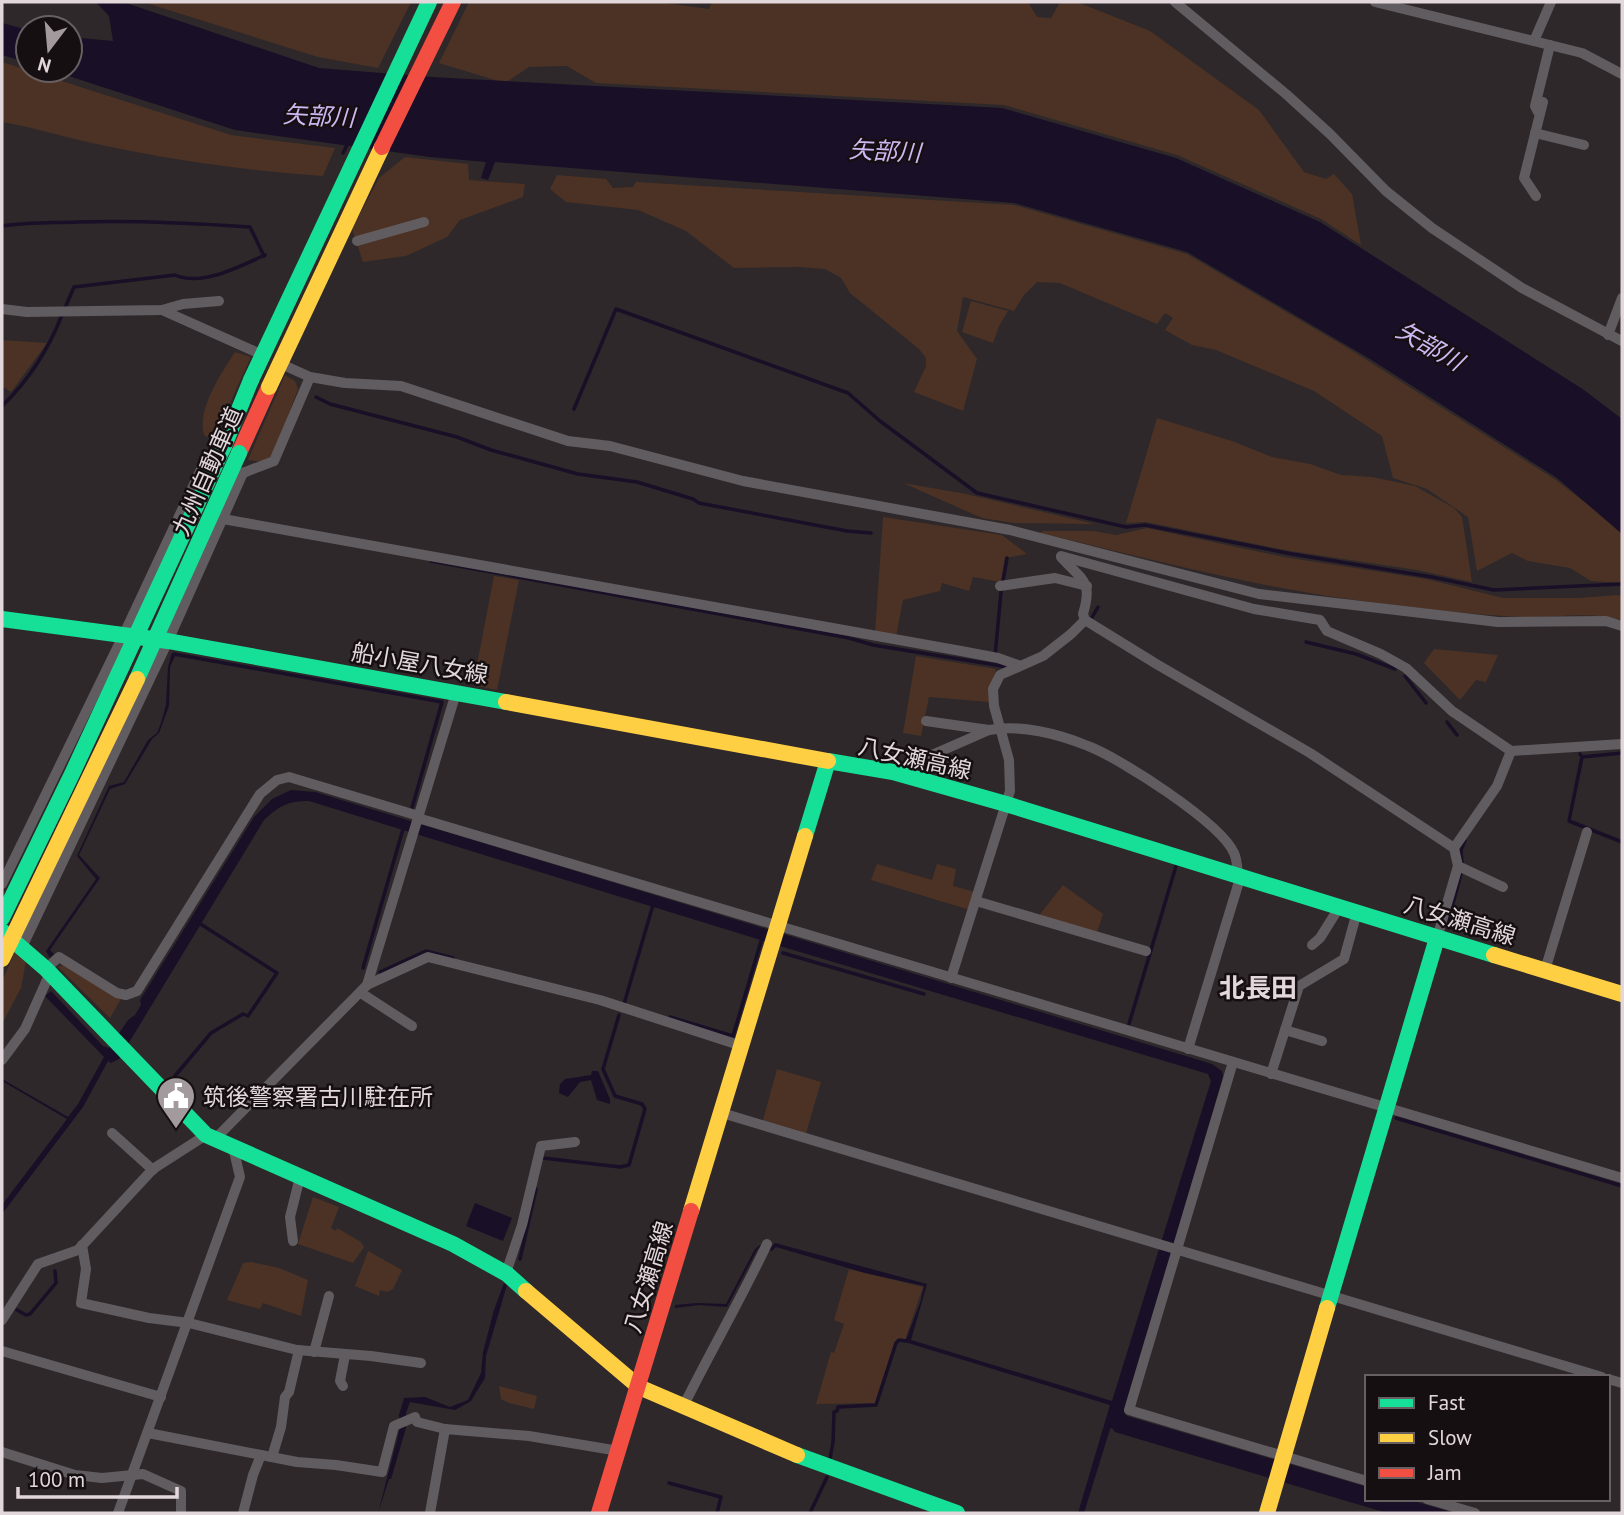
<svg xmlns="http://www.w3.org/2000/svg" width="1624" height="1515" font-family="'PT Sans','Noto Sans JP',sans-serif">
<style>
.green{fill:#4b3224}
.water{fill:#190f27}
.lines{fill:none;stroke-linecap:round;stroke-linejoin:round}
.stream{stroke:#190f27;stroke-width:3.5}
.street{stroke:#615c60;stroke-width:10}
.fast{stroke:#16e098;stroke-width:16}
.slow{stroke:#ffcf43;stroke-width:16}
.jam{stroke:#f24e42;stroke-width:16}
.fast-bridge{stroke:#16e098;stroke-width:16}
.slow-bridge{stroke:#ffcf43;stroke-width:16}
.jam-bridge{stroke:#f24e42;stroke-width:16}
.labels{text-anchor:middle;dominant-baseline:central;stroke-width:5;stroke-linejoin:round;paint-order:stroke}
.street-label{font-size:23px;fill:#e2d8db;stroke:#160f11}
.poi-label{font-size:23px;fill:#e2d8db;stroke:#160f11;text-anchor:start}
.water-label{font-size:24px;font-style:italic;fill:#cdb8f3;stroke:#160f11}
.quarter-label{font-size:26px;font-weight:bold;fill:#e2d8db;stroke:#160f11}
</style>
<rect width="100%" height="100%" fill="#2e282a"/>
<g class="green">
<polygon points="143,2 411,2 378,68 318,57"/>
<polygon points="469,2 658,2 709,9 712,2 1028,2 1037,17 1051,18 1060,2 1077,2 1150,31 1259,110 1304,172 1326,179 1334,174 1352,194 1361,245 1321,219 1177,155 1004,105 596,83 567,66 529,67 505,83 439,63"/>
<path d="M 2,62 L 231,135 L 335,148 L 323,176 C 250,171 177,161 106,146 C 71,139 37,128 2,122 Z"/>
<polygon points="405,157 468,164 469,180 525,184 523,197 460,220 447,237 406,256 363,262 352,229 379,178"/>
<polygon points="557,175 606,179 613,188 633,187 636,182 1014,205 1187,254 1351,350 1556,480 1622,531 1622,583 1591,581 1570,568 1528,561 1512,553 1477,571 1468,517 1427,489 1393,478 1382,436 1314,391 1216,350 1192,345 1165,330 1173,318 1165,313 1157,324 1060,283 1037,282 1024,295 1014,311 963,297 957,331 977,359 963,411 914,392 926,366 926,358 919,349 850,293 841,278 825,269 799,267 734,268 686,231 638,210 566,202 550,189"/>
<polygon points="971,301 1008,311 999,326 993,343 962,332"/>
<polygon points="2,340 47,343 11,392 2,386"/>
<path d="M 235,352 L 251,357 L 213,440 L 204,435 C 197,408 221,374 235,352 Z"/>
<polygon points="285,375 295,381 298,389 274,453 264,462 248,460"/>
<polygon points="1157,418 1232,441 1272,457 1310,464 1341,475 1372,477 1415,486 1454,508 1462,517 1472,582 1417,570 1290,551 1146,522 1126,523"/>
<polygon points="903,483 966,494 1095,524 1014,523 982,518"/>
<polygon points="883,517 1002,535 1027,554 1005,558 1001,582 973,577 969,591 942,583 940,591 903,600 896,637 875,633"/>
<path d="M 1147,528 L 1284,557 L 1426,579 L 1503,598 L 1578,598 L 1618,595 L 1622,596 L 1622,620 C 1590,611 1555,618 1522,617 C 1474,615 1426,609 1379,603 C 1264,590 1152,559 1040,533 L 1043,531 L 1094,531 L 1116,535 Z"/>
<polygon points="494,576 519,580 497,690 473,685"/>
<polygon points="1434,649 1498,655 1486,682 1476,680 1460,700 1424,663"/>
<polygon points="916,656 996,669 990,689 989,702 929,697 921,736 903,733"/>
<polygon points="877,864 932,880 937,864 956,869 953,886 975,892 970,910 871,880"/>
<polygon points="1063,885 1103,914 1096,935 1037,918"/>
<polygon points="15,951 26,961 21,988 2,1024 2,982"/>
<polygon points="63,965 121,999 110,1018 58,967"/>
<polygon points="777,1069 821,1082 806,1133 763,1120"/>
<polygon points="313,1197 339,1207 331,1228 336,1231 337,1228 361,1242 364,1247 353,1263 298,1244"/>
<polygon points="368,1251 402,1270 393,1289 387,1292 380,1290 379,1296 355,1286"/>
<polygon points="252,1262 279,1268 308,1280 301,1316 263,1303 260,1309 227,1300 243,1263"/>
<polygon points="849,1269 923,1287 905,1340 898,1339 895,1342 875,1403 816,1404 831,1352 834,1353 844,1324 834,1320"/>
<polygon points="499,1386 537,1396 534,1409 509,1403 501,1399"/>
</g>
<g class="water">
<polygon points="96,2 123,2 319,68 432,77 1002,108 1176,158 1320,222 1584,390 1622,419 1622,534 1557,478 1370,359 1187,252 1014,203 495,162 488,180 481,178 486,162 430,157 235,130 50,70 70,70 70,37 113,41 109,16"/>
<polygon points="2,23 28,30 28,63 2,55"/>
<polygon points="172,653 175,656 170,667 169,706 159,733 152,739 125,784 110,789 79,855 100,878 50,950 54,954 50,958 46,951 96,879 77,856 109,786 124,782 148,740 157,733 161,723 166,705 168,667"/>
<path d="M 291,790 L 315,792 L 1212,1064 L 1222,1071 L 1223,1077 L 1124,1412 L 1127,1416 L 1367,1487 L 1367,1499 L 1407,1499 L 1454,1513 L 1387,1513 L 1115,1432 L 1112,1428 L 1110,1429 L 1084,1513 L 1078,1513 L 1110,1405 L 905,1342 L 920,1303 L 924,1286 L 865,1273 L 776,1247 L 772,1251 L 760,1247 L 757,1250 L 727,1307 L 699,1305 L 675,1308 L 675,1305 L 698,1303 L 726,1304 L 755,1249 L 760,1245 L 770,1248 L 775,1243 L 927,1284 L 911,1340 L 1112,1401 L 1211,1081 L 1208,1074 L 780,946 L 309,801 C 288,801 279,806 264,820 L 119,1059 L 111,1063 L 108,1061 L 83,1107 L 2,1214 L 2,1205 L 67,1119 L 2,1081 L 2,1079 L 68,1117 L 78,1104 L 104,1057 L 45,996 L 51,991 L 103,1046 L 109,1048 L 128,1020 L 135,1015 L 141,1005 L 140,1000 L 254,817 L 272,799 Z"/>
<polygon points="592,1071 598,1071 610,1099 610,1104 597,1100 591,1080 580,1082 568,1097 559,1093 560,1084 565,1079 591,1075"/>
<polygon points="475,1203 512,1218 503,1241 466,1226"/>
<polygon points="504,1283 507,1285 486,1356 485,1378 471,1401 455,1410 410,1402 406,1413 406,1428 391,1479 389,1479 378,1513 400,1428 399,1415 404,1398 425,1397 450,1407 468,1400 481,1373 483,1352 494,1310"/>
</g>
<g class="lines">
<g class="stream">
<polyline points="343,153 347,145"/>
<path d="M 2,226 C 27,222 52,223 77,222 C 135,220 192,223 250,227 L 264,256"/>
<path d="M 65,308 L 74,287 L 175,275 C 202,287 240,266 265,255"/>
<polyline points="316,397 330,404 457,437 491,450 578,474 637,482 693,499 699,503 847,531 871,533"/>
<path d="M 2,406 C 28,381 49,348 62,315"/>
<polyline points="574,409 616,309 848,393 880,421 977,493 1126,527 1145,525 1292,554 1432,577 1494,590 1622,584"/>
<polyline points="431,561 849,638 873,645 1008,667"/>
<polyline points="1090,621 1098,607"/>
<polyline points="1306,642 1356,654 1395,669"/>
<polyline points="995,656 1001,592 1007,558"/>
<polyline points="172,658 174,654 442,702 412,808"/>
<polyline points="1405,676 1426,703"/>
<polyline points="1447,722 1457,735"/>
<polyline points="1580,754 1582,757 1569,821 1622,842"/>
<polyline points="1582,757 1622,753"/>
<polyline points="1462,863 1461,850 1465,840"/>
<polyline points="1447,926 1462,870"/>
<polyline points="783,953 924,994"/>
<polyline points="363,968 403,829"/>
<polyline points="380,972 426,951 453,958"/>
<polyline points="624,1004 653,905"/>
<polyline points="670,1017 733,1036 762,938"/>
<polyline points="1129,1024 1176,866"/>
<polyline points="169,1083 211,1033 243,1014 248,1016 277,973 199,923"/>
<polyline points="1396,1118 1622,1186"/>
<polyline points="543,1158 620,1167 629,1165 645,1109 642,1104 615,1096 603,1069 619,1015"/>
<polyline points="520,1259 536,1189"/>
<polyline points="17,1310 26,1315 30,1314 56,1283 55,1271"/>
<polyline points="830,1459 833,1442 834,1412 837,1411 838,1407 876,1405 896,1343 899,1340 906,1341"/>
<polyline points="669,1483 721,1497 717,1513"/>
<polyline points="810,1513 827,1477"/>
</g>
<g class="street">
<polyline points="1175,2 1286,94 1330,134 1386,191 1432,228 1522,288 1622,341"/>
<polyline points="1375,2 1582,53 1622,74"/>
<polyline points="1534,41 1551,2"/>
<polyline points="1538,112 1535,106 1550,45"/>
<polyline points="1535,133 1584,145"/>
<polyline points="1536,196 1524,178 1543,102"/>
<polyline points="357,241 424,222"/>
<polyline points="2,309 27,312 162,310 183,304 219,301"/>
<polyline points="162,310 265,356"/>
<polyline points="1608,335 1622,298"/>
<polyline points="279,363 310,377 345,383 401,386 568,441 610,446 743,481 1010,530 1259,594 1498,622 1606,621 1622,626"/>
<polyline points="230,471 243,473 274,461 310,377"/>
<polyline points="223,519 961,651 998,658 1018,665"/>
<polyline points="1061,556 1254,609 1320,620 1327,631 1381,654 1406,668 1452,711 1511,751 1622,744"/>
<path d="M 1061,557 C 1083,581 1093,581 1083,614 L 1085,620 L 1158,665 L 1310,753 L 1454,848"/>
<polyline points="1000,586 1055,578 1087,586"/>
<polyline points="926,721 989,730"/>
<path d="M 893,772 L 989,730 C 1020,724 1059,734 1088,746 C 1120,758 1221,823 1234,853 C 1237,859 1237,867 1238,874"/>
<polyline points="418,818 1622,1178"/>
<polyline points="1458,866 1503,887"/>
<polyline points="2,884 124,634 203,465 214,468"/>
<polyline points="976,901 1146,951"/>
<polyline points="1437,938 1458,866 1454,848 1497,786 1511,751"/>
<polyline points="1312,945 1320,938 1335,914"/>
<polyline points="22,947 168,641 243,473"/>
<polyline points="50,965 59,957 117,993 126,995 137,991 260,794 277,780 289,777 419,816"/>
<polyline points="1545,970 1587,832"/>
<polyline points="951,978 1010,791 1009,760 994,706 993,689 1000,675 1043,656 1071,634 1085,620"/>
<polyline points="367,985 428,957 600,1000 742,1046"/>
<polyline points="361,993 412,1026"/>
<polyline points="1285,1030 1322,1041"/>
<polyline points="1188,1049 1241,875"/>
<polyline points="2,1060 25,1029 50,973"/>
<polyline points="1233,1062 1129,1410 1367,1481"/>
<polyline points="1271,1074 1299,986 1344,959 1357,912"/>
<polyline points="722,1113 1602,1377"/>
<polyline points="112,1133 153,1170"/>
<polyline points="216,1138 367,985 456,693"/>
<polyline points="293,1241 290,1217 300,1177"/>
<polyline points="82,1245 86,1269 81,1303 149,1318 189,1323 297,1350 371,1356 421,1363"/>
<polyline points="506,1273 522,1225 541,1146 575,1142"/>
<polyline points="2,1320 38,1264 78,1250 153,1169 206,1135"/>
<polyline points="2,1351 161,1397"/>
<polyline points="314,1352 329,1296"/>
<polyline points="1608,1379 1622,1383"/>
<polyline points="343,1386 340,1381 345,1355"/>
<path d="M 680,1405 L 687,1399 C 713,1347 742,1297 767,1244"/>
<polyline points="148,1433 297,1462 336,1465 382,1472 394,1426 415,1417 417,1422 445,1429 529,1436 619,1451"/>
<polyline points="2,1452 75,1475 102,1478 143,1474 181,1491 181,1513"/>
<polyline points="272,1457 281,1427 285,1397 289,1392 299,1350"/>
<polyline points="1427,1499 1475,1513"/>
<polyline points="118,1513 240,1177 233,1147"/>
<polyline points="243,1513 253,1475 261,1455"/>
<polyline points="430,1513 445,1429"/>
</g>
<g class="fast">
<polyline points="224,446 251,380"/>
<polyline points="2,619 168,641 506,702"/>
<polyline points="805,836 828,761 893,772 1006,804 1494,955"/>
<polyline points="2,931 46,969 206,1135 453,1244 507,1274 526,1291"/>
<polyline points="1327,1308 1437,938"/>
<polyline points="797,1455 957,1513"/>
</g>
<g class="slow">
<polyline points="506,702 828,761"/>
<polyline points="1494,955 1622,994"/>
<polyline points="691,1211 805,836"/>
<polyline points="526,1291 639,1387 797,1455"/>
<polyline points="1267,1513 1327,1308"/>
</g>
<g class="jam">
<polyline points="239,453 269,387"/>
<polyline points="599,1513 691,1211"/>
</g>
<g class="fast-bridge">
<polyline points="251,380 429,2"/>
<polyline points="137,679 239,453"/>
<polyline points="2,918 72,774 224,446"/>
</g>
<g class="slow-bridge">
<polyline points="269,387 382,147"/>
<polyline points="2,959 137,679"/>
</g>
<polyline class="jam-bridge" points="382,147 453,2"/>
</g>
<defs>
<symbol id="civic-pin" viewBox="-11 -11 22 30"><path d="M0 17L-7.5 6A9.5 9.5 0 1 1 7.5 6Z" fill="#a39a9d" stroke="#160f11"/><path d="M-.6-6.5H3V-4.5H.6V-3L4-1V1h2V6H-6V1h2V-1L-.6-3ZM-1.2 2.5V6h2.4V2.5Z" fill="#fff"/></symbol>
</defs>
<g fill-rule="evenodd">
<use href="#civic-pin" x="154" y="1074" width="44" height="60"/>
</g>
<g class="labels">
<g class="street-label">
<text transform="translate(207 471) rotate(-66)">九州自動車道</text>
<text transform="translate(420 663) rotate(10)">船小屋八女線</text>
<text transform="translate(915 758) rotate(13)">八女瀬高線</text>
<text transform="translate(1460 920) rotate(17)">八女瀬高線</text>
<text transform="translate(648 1277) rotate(-73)">八女瀬高線</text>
</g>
<g class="poi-label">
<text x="203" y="1096">筑後警察署古川駐在所</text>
</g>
<g class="water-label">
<text transform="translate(319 116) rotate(3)">矢部川</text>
<text transform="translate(885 151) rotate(3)">矢部川</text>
<text transform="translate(1430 346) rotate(30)">矢部川</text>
</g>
<g class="quarter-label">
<text x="1258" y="987">北長田</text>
</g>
</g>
<rect width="1624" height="1515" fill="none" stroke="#e2d8db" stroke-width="7"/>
<rect x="1365" y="1375" width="245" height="126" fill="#160f11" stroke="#685f62" stroke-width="2"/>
<rect x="1379" y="1398" width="35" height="10" fill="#16e098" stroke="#685f62" stroke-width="2"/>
<text x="1428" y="1410" font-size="21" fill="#e2d8db">Fast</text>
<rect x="1379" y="1433" width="35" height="10" fill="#ffcf43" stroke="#685f62" stroke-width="2"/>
<text x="1428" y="1445" font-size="21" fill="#e2d8db">Slow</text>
<rect x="1379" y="1468" width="35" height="10" fill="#f24e42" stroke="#685f62" stroke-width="2"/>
<text x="1428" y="1480" font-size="21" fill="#e2d8db">Jam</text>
<g transform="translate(49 49) rotate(196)"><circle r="33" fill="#160f11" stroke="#685f62" stroke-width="2"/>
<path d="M0-5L12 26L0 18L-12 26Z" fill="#a39a9d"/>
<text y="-10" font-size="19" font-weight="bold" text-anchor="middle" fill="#e2d8db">N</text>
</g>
<path d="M18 1487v10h159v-10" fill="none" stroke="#e2d8db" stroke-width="3.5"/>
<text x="28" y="1487" font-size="21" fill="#e2d8db" stroke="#160f11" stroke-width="5" paint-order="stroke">100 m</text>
</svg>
